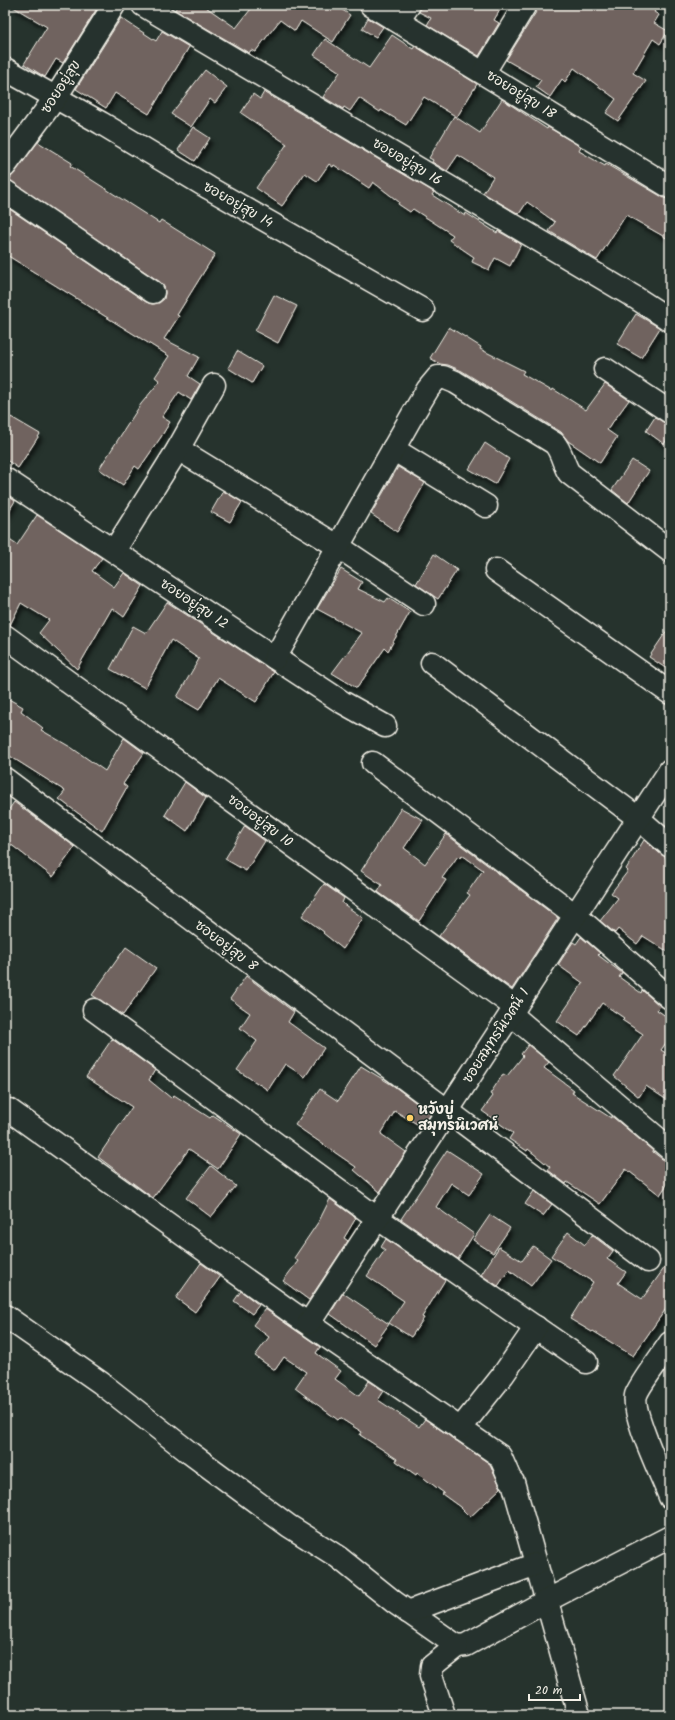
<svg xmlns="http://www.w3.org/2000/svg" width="675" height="1720" font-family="Kalam,'Playpen Sans Thai',sans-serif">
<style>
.building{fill:#70645e;stroke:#f4f1e8;filter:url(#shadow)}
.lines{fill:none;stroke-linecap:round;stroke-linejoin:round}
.minor-casing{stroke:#f4f1e8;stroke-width:25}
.minor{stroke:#26332d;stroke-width:22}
.poi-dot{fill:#ffd166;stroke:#26332d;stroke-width:1.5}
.labels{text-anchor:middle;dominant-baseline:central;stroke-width:3;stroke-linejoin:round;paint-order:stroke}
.street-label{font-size:14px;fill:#f4f1e8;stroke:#26332d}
.poi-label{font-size:14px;font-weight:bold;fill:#f4f1e8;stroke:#26332d;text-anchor:start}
</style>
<defs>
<filter id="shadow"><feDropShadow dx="2.5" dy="4.5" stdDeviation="2" flood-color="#0009"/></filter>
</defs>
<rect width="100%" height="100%" fill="#26332d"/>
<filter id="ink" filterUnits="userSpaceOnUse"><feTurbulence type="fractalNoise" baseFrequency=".025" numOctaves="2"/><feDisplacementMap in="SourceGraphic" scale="8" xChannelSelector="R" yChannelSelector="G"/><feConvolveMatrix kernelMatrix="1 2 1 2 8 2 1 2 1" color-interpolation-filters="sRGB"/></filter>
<g filter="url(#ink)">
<g class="building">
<polygon points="10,5 99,5 63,63 56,59 45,77 24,64 47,27"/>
<polygon points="178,5 203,5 236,28 254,5 335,5 350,15 333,42 301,21 295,31 280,20 255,52 251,50 249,53 175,10"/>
<polygon points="421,5 503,5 494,20 499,23 479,56 427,25 431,18 419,12"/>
<polygon points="537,5 659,5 654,12 659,15 654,23 668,31 660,44 653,39 633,73 646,81 618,121 606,113 616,99 574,68 565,82 562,79 550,97 536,87 541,80 506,60 536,12"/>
<polygon points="121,18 156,41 162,31 189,47 149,114 115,93 106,108 76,89"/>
<polygon points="368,18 383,27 376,37 362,29"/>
<polygon points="392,35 413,49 415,46 477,84 457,117 424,97 406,125 381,110 380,112 359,98 350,111 344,107 343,109 323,97 340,72 314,55 325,39 369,68"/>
<polygon points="205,70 227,87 215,103 210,99 191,127 171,114"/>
<polygon points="264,92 434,192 432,195 465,216 466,213 497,233 498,231 521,244 510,266 495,258 489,270 472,262 474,257 449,240 453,235 413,209 410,212 398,204 399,202 373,182 369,188 334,165 333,167 329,164 317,181 305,173 282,206 256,188 287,144 241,113 253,94 260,99"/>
<polygon points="502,99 547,129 548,127 581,147 579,151 605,166 606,164 664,198 670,200 670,240 626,215 597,260 549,231 555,222 527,202 519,214 483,193 493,177 458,155 447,171 432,162 433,160 429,158 454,116 480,133"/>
<polygon points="193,127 210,138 195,161 178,150"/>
<polygon points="38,142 72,163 70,166 159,223 161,220 215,254 177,315 179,316 164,339 199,357 188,376 200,384 191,400 179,392 162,417 170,422 161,437 139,469 135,466 123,485 99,469 141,404 160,381 155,377 169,356 5,254 5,206 146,302 152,304 159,303 164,299 165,293 164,287 160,282 9,180"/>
<polygon points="274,295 297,306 278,343 255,331"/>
<polygon points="636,314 660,328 641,358 617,344"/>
<polygon points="449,327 481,347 480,349 524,371 522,374 552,391 553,389 586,410 605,384 629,400 607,430 617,437 600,463 568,441 561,432 462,371 448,365 440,364 430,358"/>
<polygon points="237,351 262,366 252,383 228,368"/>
<polygon points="11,417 40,434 18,468 5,459 5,426"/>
<polygon points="655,417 663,422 670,424 670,435 664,444 646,431"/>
<polygon points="485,443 509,459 495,484 469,469"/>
<polygon points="632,460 649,471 628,503 612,490"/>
<polygon points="398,467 425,483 397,532 371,514"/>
<polygon points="223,491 242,502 230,522 211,512"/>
<polygon points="5,494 15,501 5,517"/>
<polygon points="37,515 102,558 92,571 114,587 124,573 143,586 124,617 112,608 77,669 39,633 49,620 21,603 10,625 5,624 5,537 17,545"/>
<polygon points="434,554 457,570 438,599 416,584"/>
<polygon points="341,569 362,582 358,589 385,602 388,598 410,612 388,651 385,648 357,688 332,673 362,633 317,609"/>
<polygon points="167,602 274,672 256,702 218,678 199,710 177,697 199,659 171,640 145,688 110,669 133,626 146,633"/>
<polygon points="670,626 670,671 649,657"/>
<polygon points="5,697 23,707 21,711 43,728 41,730 72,748 105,771 124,738 144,753 123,784 127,787 102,831 59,799 65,791 5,753"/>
<polygon points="185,782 206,798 187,831 165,815"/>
<polygon points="14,802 75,847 53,877 5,840 5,815"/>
<polygon points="401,808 423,820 404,848 425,864 446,834 558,918 512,989 439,936 470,895 467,893 483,870 462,855 460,858 458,856 442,878 446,880 419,921 378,892 382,885 361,871"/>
<polygon points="245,826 265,841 246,871 225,859"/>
<polygon points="644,840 662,855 670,858 670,953 643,936 637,944 618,929 615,933 600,921 618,898 611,893 628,871 626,869"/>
<polygon points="324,884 344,898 342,903 363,918 343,949 323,933 324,932 302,916"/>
<polygon points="581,937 600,953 598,955 622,973 619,977 641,993 642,990 660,1006 657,1010 670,1019 670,1037 661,1050 670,1056 670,1102 646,1086 639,1097 614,1076 643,1034 622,1020 624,1018 602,1003 579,1036 557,1021 583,983 558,965 573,942 576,944"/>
<polygon points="126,947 156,968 123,1015 92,995"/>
<polygon points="246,976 294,1012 288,1022 324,1048 305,1077 285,1064 268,1090 237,1070 257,1041 240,1028 250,1013 230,999"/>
<polygon points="112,1039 155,1070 149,1080 171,1098 174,1095 210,1118 213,1115 241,1134 218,1169 189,1149 153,1198 98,1157 132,1107 86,1077"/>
<polygon points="528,1045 549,1062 544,1068 574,1090 572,1093 611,1118 611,1116 614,1118 653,1151 653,1152 670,1165 670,1180 660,1195 626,1169 600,1204 567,1182 566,1184 548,1170 550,1167 528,1149 527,1151 509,1139 513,1133 482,1111 493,1096 490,1094 503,1074 507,1076 523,1056 521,1054"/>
<polygon points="361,1066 394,1086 431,1114 422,1127 395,1111 381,1134 406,1152 380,1192 354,1170 356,1167 295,1125 320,1089 338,1101"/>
<polygon points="447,1150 484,1174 469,1195 451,1183 436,1207 474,1234 458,1259 401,1219"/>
<polygon points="211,1166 236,1186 211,1217 186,1198"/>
<polygon points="534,1191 552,1204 543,1216 525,1204"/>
<polygon points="330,1199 356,1218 344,1238 348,1241 309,1300 283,1281 298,1261 294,1258 319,1221"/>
<polygon points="490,1215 510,1228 493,1253 473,1240"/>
<polygon points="568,1232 585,1245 592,1235 613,1251 607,1259 626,1272 618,1283 642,1299 670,1260 670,1303 633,1356 593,1331 592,1332 570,1319 593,1282 551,1256"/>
<polygon points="386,1239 445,1280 422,1317 424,1318 411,1337 389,1323 404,1301 367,1276 385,1250 381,1247"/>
<polygon points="533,1246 551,1259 531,1286 509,1270 498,1286 481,1275 499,1247 522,1261"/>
<polygon points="201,1263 220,1277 195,1312 176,1298"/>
<polygon points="241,1291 259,1305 252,1314 234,1301"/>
<polygon points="343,1293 389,1324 374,1345 330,1314"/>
<polygon points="265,1309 320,1347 316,1353 341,1371 335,1379 359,1396 369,1381 384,1391 378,1400 419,1427 425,1419 490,1464 501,1488 470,1517 460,1507 442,1494 444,1493 417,1473 416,1475 396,1461 397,1459 360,1435 362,1432 340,1418 338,1420 295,1388 306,1372 284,1357 275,1370 255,1356 269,1337 253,1325"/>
</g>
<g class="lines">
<defs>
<g id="minor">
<polyline points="143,5 636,298 670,320"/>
<polyline points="371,5 670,187"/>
<polyline points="398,21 409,5"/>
<polyline points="5,69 101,123 209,188 423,310"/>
<polyline points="484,72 525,5"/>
<polyline points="5,166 56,97 114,5"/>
<polyline points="5,191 153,292"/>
<polyline points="605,369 670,412"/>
<polyline points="178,449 339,547 424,604"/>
<polyline points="393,449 486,506"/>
<polyline points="5,479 275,658 342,702 385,726"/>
<polyline points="114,551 178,449 214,385"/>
<polyline points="496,570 670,693"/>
<polyline points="5,636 515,1007"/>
<path d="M 275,658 L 413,414 L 428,389 L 438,377 L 443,377 L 455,382 L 554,443 C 562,451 563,464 569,473 L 670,551"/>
<polyline points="432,663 638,818 670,846"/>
<polyline points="373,763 575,915 670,998"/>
<polyline points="5,779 648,1261"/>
<polyline points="94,1010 377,1218 586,1362"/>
<polyline points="511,1014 670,1149"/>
<polyline points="9,1110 291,1312 500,1456 510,1479 513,1482 579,1715"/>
<polyline points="5,1316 101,1383 190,1453 289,1526 338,1557 394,1602 457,1646 466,1645 546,1601 670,1537"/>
<polyline points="309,1323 670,770"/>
<path d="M 670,1343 C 663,1354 639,1385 636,1395 C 631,1413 662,1476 670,1497"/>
<polyline points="460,1429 503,1375 536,1327"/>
<polyline points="408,1612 536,1564"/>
<polyline points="444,1715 431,1676 432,1666 457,1646"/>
</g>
</defs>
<use href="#minor" class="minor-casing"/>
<use href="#minor" class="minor"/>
</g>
</g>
<circle class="poi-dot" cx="410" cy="1118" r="4"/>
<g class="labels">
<g class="street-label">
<text transform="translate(61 87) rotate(-57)">ซอยอยู่สุข</text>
<text transform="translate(521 95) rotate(32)">ซอยอยู่สุข 18</text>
<text transform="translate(407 162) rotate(31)">ซอยอยู่สุข 16</text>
<text transform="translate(238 205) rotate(30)">ซอยอยู่สุข 14</text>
<text transform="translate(194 604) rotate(34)">ซอยอยู่สุข 12</text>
<text transform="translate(260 821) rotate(37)">ซอยอยู่สุข 10</text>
<text transform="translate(226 946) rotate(37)">ซอยอยู่สุข 8</text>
<text transform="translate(496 1036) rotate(-57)">ซอยสมุทรนิเวศน์ 1</text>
</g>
<g class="poi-label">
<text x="418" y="1110">หวังบู่<tspan x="418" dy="16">สมุทรนิเวศน์</tspan></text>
</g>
</g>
<rect width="675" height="1720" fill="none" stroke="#26332d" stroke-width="20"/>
<rect x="10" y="10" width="655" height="1700" fill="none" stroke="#f4f1e8" stroke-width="1.5" filter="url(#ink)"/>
<path d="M529 1694v6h51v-6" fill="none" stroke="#f4f1e8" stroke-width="2"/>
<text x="535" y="1694" font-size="12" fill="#f4f1e8" stroke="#26332d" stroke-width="3" paint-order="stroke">20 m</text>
</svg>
